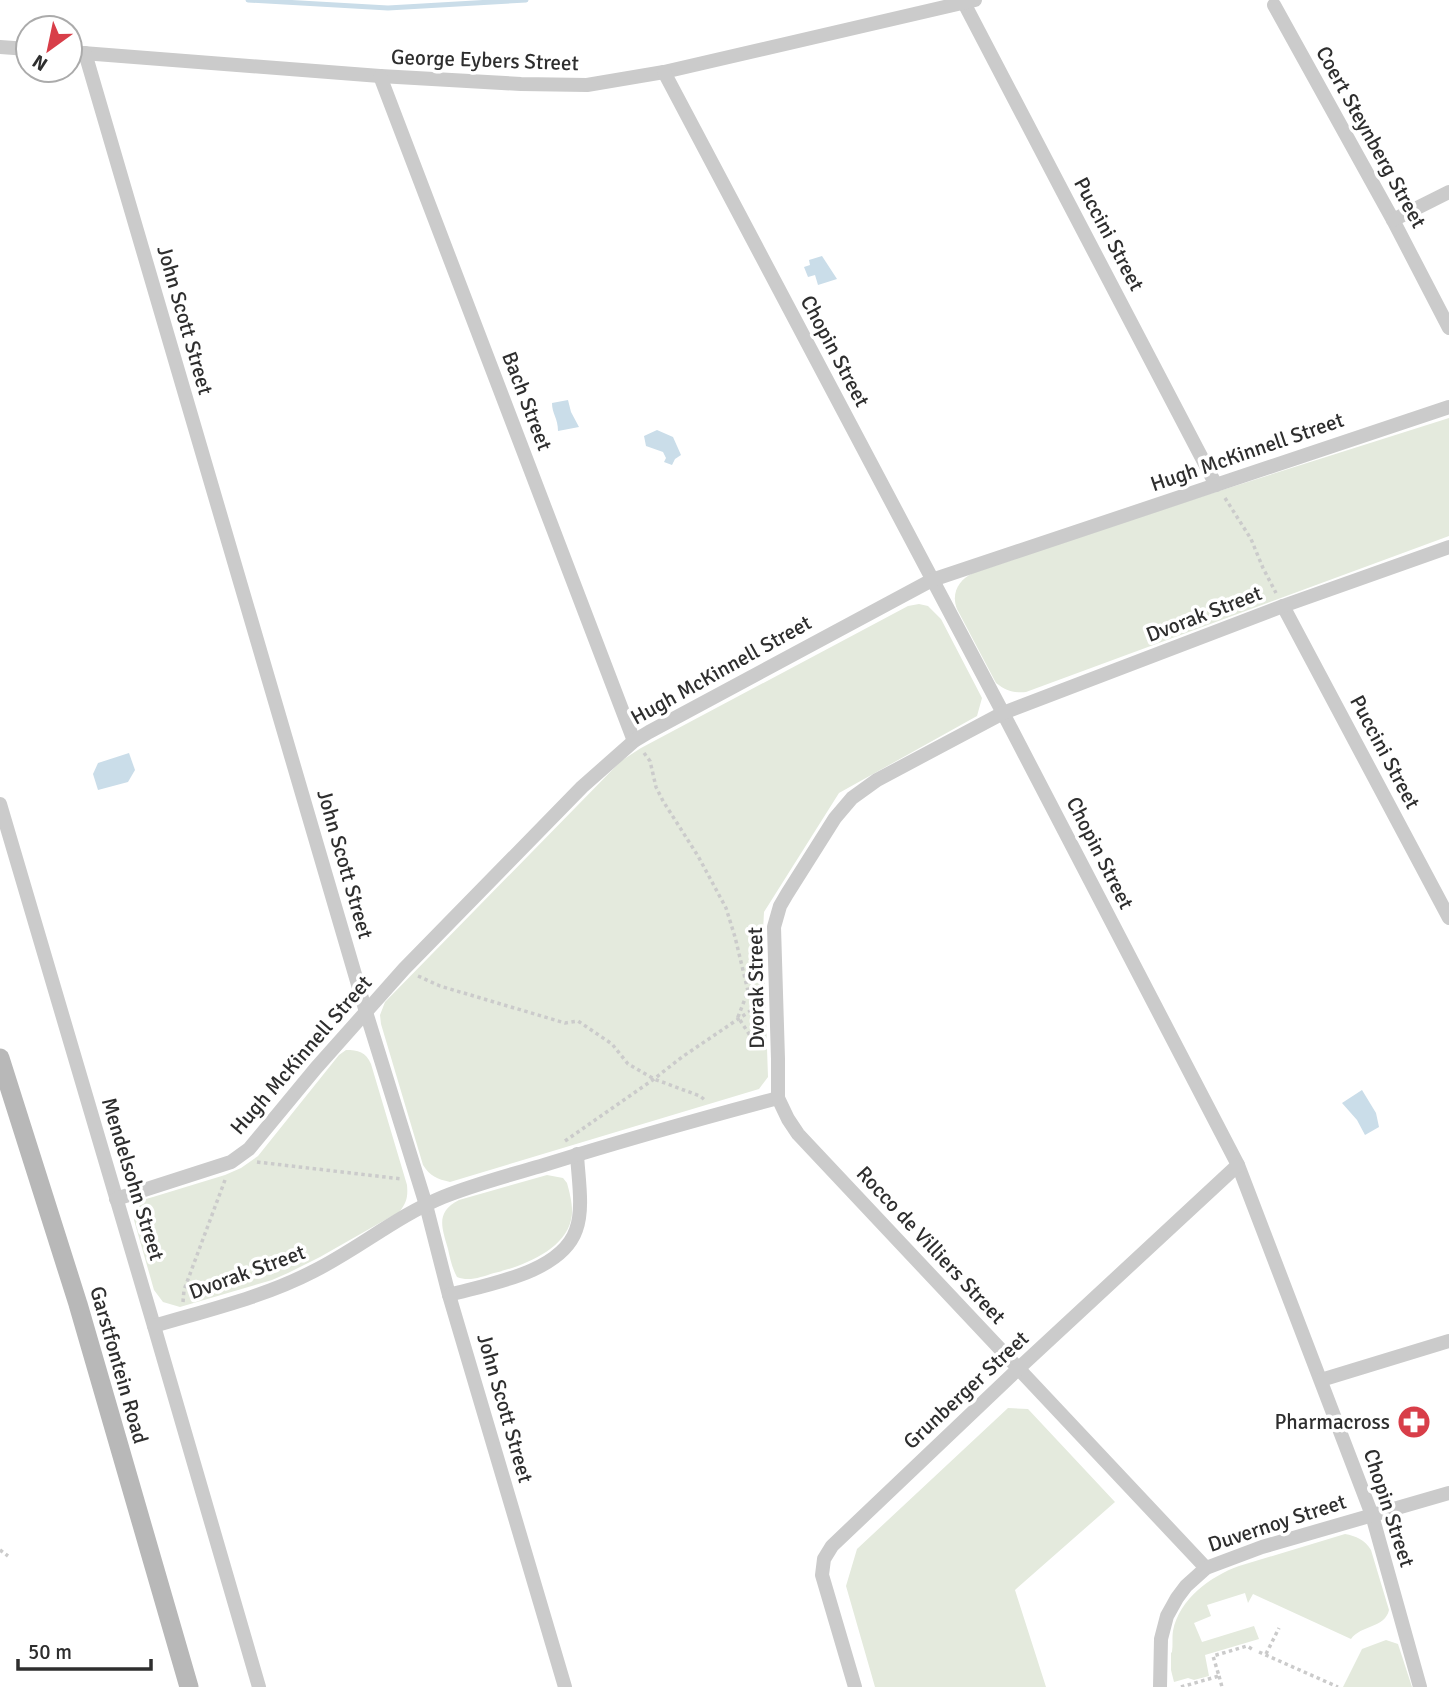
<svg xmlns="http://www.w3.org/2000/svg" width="1449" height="1687" font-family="Signika,sans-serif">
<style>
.green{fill:#e4eadd}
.water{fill:#cadde9}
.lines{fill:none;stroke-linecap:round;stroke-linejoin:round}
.stream{stroke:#cadde9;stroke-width:5}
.path{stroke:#cbcbcb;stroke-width:3.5;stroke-dasharray:3.5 3.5;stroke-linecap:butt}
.minor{stroke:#cbcbcb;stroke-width:14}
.secondary{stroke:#b8b8b8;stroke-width:19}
.labels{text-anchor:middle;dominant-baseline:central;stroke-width:7;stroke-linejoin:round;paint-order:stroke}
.street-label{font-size:21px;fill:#2e2e2e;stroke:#fff}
.poi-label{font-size:21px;fill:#2e2e2e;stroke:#fff;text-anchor:end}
</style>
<rect width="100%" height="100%" fill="#fff"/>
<g class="green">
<path d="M 1449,418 L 1449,536 L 1026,692 C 1014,693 1006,691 996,683 L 957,609 C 951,594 958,580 973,573 L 1194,499 Z"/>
<path d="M 919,604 L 928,606 L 941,619 L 982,698 L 977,716 L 839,793 L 764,912 L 763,931 L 768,1077 L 759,1089 L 450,1182 C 437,1179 430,1176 423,1165 L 381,1024 L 380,1015 L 385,1002 L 621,761 L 641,748 L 908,606 Z"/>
<path d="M 346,1050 C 358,1050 366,1052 371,1064 L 407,1185 C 408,1196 407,1203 399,1212 L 320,1257 L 288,1273 L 272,1280 L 180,1307 L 163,1302 L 154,1290 L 134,1220 L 139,1206 L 146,1199 L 153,1197 L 225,1175 L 241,1168 L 258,1156 L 339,1055 Z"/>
<path d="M 547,1175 L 563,1178 L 567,1183 C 570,1194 574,1209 571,1220 C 564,1251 520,1267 494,1273 C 481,1277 469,1282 457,1277 C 452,1268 450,1258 448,1249 C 442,1228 435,1212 459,1200 Z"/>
<polygon points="1008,1408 1028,1409 1115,1502 1015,1590 1046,1687 875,1687 846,1586 857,1549"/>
<path d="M 1345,1534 C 1356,1536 1365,1540 1371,1550 L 1389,1610 C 1385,1628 1361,1625 1351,1639 L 1253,1594 L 1248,1603 L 1245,1593 L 1207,1605 L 1211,1616 L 1194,1623 L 1202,1642 L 1254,1626 L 1259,1639 L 1205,1655 L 1209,1676 L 1194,1680 L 1188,1678 L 1174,1682 L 1171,1670 L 1171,1653 L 1172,1652 C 1173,1645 1172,1637 1173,1631 C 1179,1599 1211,1576 1239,1566 Z"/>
<polygon points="1386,1640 1398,1644 1412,1687 1343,1687 1362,1649"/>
</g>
<g class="water">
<polygon points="822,256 837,279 818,285 815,275 808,277 804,267 810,265 809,260"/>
<path d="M 568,400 L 571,412 L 579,427 L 558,431 C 558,418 552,414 552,403 Z"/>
<polygon points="657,430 673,437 681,455 675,459 672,465 664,462 666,458 663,452 646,446 644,436"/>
<polygon points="129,753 135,770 128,782 98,790 93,774 98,763"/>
<polygon points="1362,1090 1376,1113 1379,1127 1365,1135 1357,1120 1342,1103"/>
</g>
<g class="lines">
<polyline class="stream" points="248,0 388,8 526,0"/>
<g class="path">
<polyline points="1225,498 1251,539 1263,568 1276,593"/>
<polyline points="644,753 650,761 656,787 663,801 698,856 726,908 735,937 748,991 738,1017 753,1040 761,1047"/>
<polyline points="418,976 440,986 565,1023 578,1021 612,1044 628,1064 654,1079 700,1096 706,1101"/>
<polyline points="565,1141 654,1079 682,1057 762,1003"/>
<polyline points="257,1162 402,1179"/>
<polyline points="183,1302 184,1290 225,1180"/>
<polyline points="0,1550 8,1556"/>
<polyline points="1259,1652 1338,1687"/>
<polyline points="1266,1654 1279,1628"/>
<polyline points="1219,1676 1222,1687"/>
<polyline points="1181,1687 1219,1676 1213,1656 1247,1646 1252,1649"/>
</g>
<g class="minor">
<polyline points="964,3 1216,485"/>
<polyline points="1274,5 1393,220 1449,328"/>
<polyline points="0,47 28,49"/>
<polyline points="70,52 380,76 521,84 587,85 664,72 975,0"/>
<polyline points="85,53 366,1012 426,1205 449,1295 565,1687"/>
<polyline points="664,72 1003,713 1238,1165 1372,1515 1420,1687"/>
<polyline points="380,76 634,741"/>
<polyline points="1393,220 1449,192"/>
<polyline points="1283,606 1449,918"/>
<polyline points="0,804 154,1326 259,1687"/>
<polyline points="116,1199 231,1162 249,1149 316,1068 404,969 582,787 634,741 649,732 932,580 1449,407"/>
<path d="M 449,1295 C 488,1284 561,1273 576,1230 C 584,1209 578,1177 577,1154"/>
<path d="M 154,1326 C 208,1310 264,1297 314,1271 C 358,1249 397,1216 443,1197 C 475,1184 510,1175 544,1165 C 621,1141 699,1119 778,1098"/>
<polyline points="1321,1380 1449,1341"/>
<polyline points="1206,1568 813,1150 798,1134 788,1119 778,1098 778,1059 774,927 780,906 787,894 835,818 852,798 877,780 1003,713 1283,606 1449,547"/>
<polyline points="855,1687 822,1575 824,1559 832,1546 1018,1369 1238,1165"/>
<polyline points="1160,1687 1161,1639 1167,1616 1177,1598 1186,1586 1206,1568 1262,1547 1449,1493"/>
</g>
<polyline class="secondary" points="0,1058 78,1304 189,1687"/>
</g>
<defs>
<symbol id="pharmacy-disc" viewBox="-11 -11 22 22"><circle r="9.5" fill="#d83e49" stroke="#fff"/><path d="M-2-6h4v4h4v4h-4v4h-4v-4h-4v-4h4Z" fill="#fff"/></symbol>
</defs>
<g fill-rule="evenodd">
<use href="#pharmacy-disc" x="1395" y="1403" width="38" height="38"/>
</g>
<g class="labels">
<g class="street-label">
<text transform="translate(485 60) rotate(2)">George Eybers Street</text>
<text transform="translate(1371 137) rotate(61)">Coert Steynberg Street</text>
<text transform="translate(1109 234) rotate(62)">Puccini Street</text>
<text transform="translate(185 320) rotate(74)">John Scott Street</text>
<text transform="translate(835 351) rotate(62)">Chopin Street</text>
<text transform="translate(527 401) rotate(69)">Bach Street</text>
<text transform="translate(1247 452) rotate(-19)">Hugh McKinnell Street</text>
<text transform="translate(1204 614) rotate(-21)">Dvorak Street</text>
<text transform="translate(721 670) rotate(-29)">Hugh McKinnell Street</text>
<text transform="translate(1385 752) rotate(62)">Puccini Street</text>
<text transform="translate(1100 853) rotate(63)">Chopin Street</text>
<text transform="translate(345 864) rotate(74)">John Scott Street</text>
<text transform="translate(756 988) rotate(-91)">Dvorak Street</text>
<text transform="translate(301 1055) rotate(-49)">Hugh McKinnell Street</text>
<text transform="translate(133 1179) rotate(73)">Mendelsohn Street</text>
<text transform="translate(931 1245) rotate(47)">Rocco de Villiers Street</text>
<text transform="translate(247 1272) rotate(-20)">Dvorak Street</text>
<text transform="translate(119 1365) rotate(74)">Garstfontein Road</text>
<text transform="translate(966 1390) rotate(-43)">Grunberger Street</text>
<text transform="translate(505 1408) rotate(74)">John Scott Street</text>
<text transform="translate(1389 1508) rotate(72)">Chopin Street</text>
<text transform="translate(1277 1523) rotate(-18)">Duvernoy Street</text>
</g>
<g class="poi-label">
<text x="1390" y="1422">Pharmacross</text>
</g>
</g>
<g transform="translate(49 49) rotate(213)"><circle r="33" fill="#ffffff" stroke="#ababab" stroke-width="2"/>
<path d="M0-5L12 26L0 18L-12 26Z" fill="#d83e49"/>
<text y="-10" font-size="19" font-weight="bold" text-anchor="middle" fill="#2e2e2e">N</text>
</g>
<path d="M18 1659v10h133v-10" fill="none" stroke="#2e2e2e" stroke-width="3.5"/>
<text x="28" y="1659" font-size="21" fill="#2e2e2e" stroke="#ffffff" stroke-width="5" paint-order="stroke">50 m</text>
</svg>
